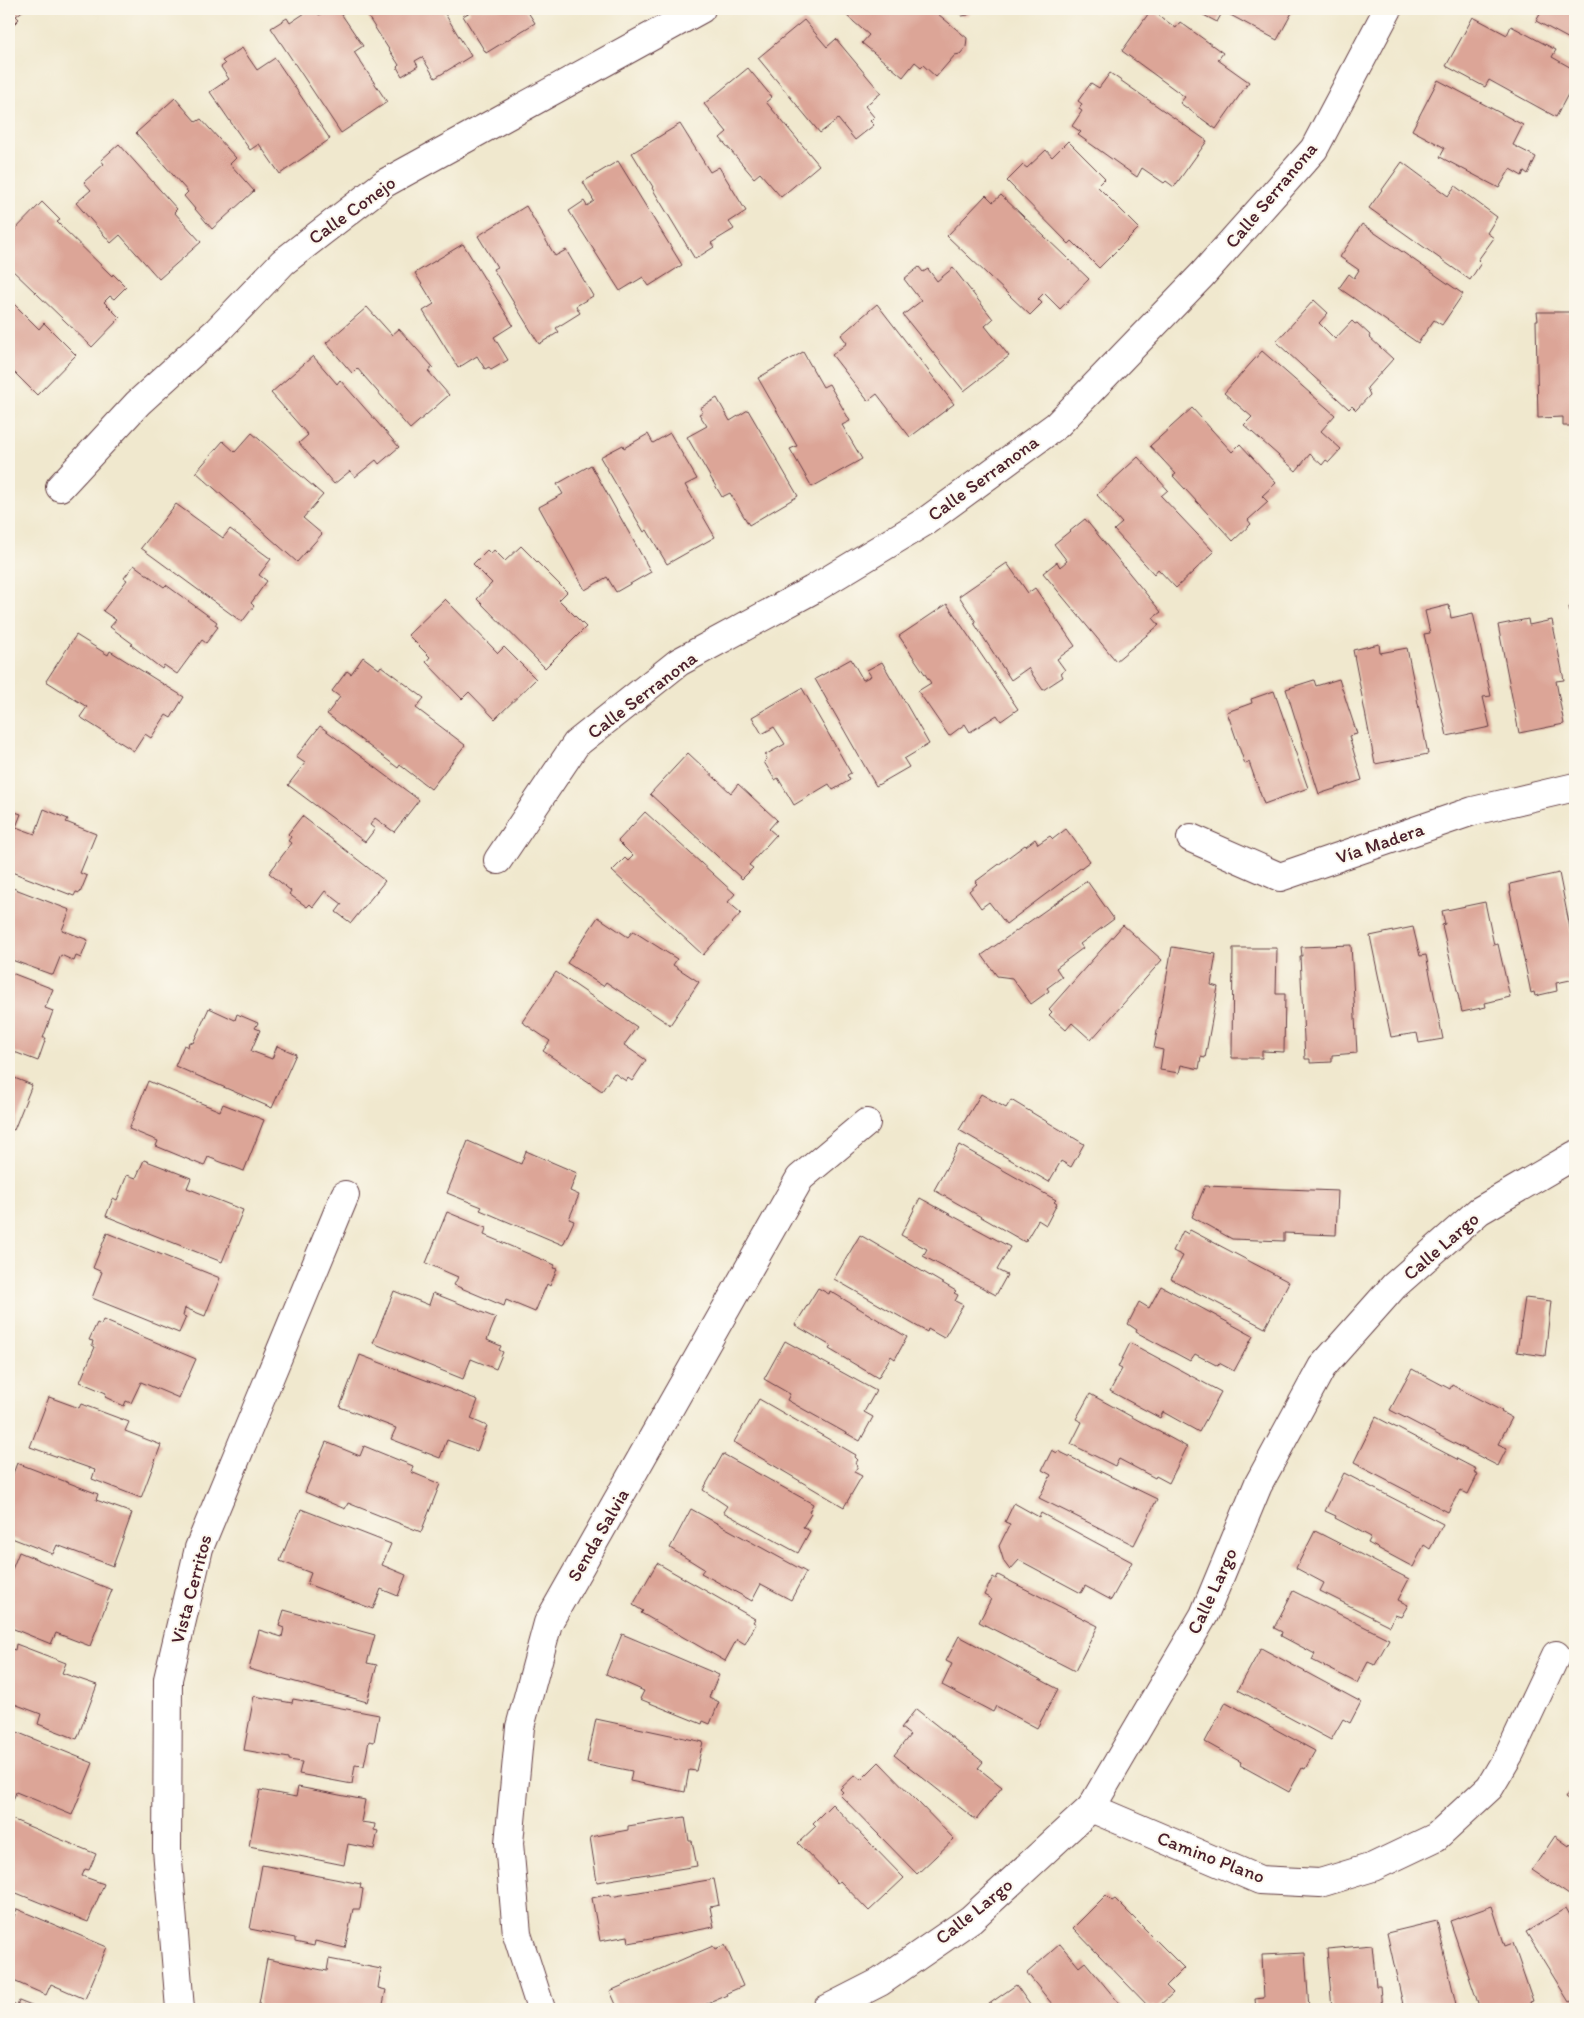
<svg xmlns="http://www.w3.org/2000/svg" width="1584" height="2018" font-family="Itim,sans-serif">
<style>
.building{fill:#dca597}
.lines{fill:none;stroke-linecap:round;stroke-linejoin:round}
.minor-casing{stroke:#633d43;stroke-width:30}
.minor{stroke:#fff;stroke-width:28}
.labels{text-anchor:middle;dominant-baseline:central;stroke-width:4;stroke-linejoin:round;paint-order:stroke}
.street-label{font-size:19px;fill:#4a1f2b;stroke:#fbf7ec}
</style>
<rect width="100%" height="100%" fill="#fbf7ec"/>
<filter id="ink" filterUnits="userSpaceOnUse"><feTurbulence type="fractalNoise" baseFrequency=".02" numOctaves="2"/><feDisplacementMap in="SourceGraphic" scale="10" xChannelSelector="R" yChannelSelector="G"/><feConvolveMatrix kernelMatrix="1 2 1 2 8 2 1 2 1" color-interpolation-filters="sRGB"/></filter>
<filter id="wash" filterUnits="userSpaceOnUse"><feTurbulence type="fractalNoise" baseFrequency=".0096" numOctaves="4" result="noise"/><feDisplacementMap in="SourceGraphic" scale="20" xChannelSelector="R" yChannelSelector="G"/><feGaussianBlur stdDeviation="1.12" result="paint"/><feColorMatrix in="noise" values="0 0 0 0 0 0 0 0 0 0 0 0 0 0 0 0 0 1.4 0 .05"/><feComposite in="paint" operator="in"/></filter>
<g filter="url(#wash)">
<rect width="100%" height="100%" fill="#f0e8ce"/>
<g id="blocks">
<g class="building">
<polygon points="9,9 25,9 16,16 19,19 9,29"/>
<polygon points="311,9 315,9 319,15 328,9 338,9 363,46 354,52 387,102 341,133 271,28 287,18 290,23"/>
<polygon points="363,9 442,9 471,56 435,78 422,57 415,61 418,66 402,76 397,67 399,65"/>
<polygon points="468,9 526,9 535,23 486,53 463,16 470,12"/>
<polygon points="839,9 932,9 967,38 966,47 960,54 955,55 936,77 923,65 921,67 915,62 903,77 862,43 869,35"/>
<polygon points="954,9 974,9 968,15 962,16"/>
<polygon points="1192,9 1294,9 1277,40 1223,11 1217,22"/>
<polygon points="1537,9 1575,9 1575,42 1536,21 1542,11"/>
<polygon points="1151,10 1176,28 1180,22 1223,53 1218,60 1249,82 1216,129 1180,103 1185,97 1122,51"/>
<polygon points="1473,17 1507,35 1511,26 1556,50 1552,57 1575,70 1575,81 1556,117 1489,80 1485,87 1446,66"/>
<polygon points="804,20 827,47 836,39 881,93 865,106 874,117 870,121 874,125 855,140 838,119 820,133 758,58"/>
<polygon points="242,48 257,70 275,58 330,139 280,174 259,144 250,150 210,92 229,79 221,67 225,64 222,61"/>
<polygon points="748,68 772,97 766,102 819,165 781,197 760,173 754,178 720,138 727,132 704,104"/>
<polygon points="1110,73 1207,141 1174,187 1166,181 1164,183 1142,168 1137,177 1078,135 1081,132 1072,126 1082,111 1079,109 1082,104 1078,101 1091,83 1099,88"/>
<polygon points="1438,80 1523,125 1513,145 1536,157 1528,174 1524,171 1522,176 1510,169 1499,188 1440,157 1445,148 1412,130"/>
<polygon points="175,98 196,122 201,119 236,158 230,164 254,191 212,229 184,196 188,192 136,133"/>
<polygon points="680,124 710,172 719,167 746,211 729,222 734,229 711,243 714,247 695,259 652,188 653,187 632,153"/>
<polygon points="1068,141 1105,178 1097,186 1139,228 1099,268 1072,241 1069,244 1007,181 1023,165 1027,168 1046,150 1052,157"/>
<polygon points="119,144 177,209 174,212 201,242 159,279 120,235 111,243 76,203 91,190 84,182 104,164 101,160"/>
<polygon points="618,161 682,265 649,286 643,277 620,291 569,211 584,201 587,206 594,201 583,182"/>
<polygon points="1402,162 1448,196 1455,186 1497,217 1487,233 1494,238 1478,260 1481,263 1470,280 1369,208"/>
<polygon points="986,195 993,202 1001,195 1089,279 1060,309 1044,293 1038,299 1042,303 1030,315 947,236"/>
<polygon points="42,202 60,220 57,222 112,276 113,274 126,287 114,299 110,296 104,302 120,318 92,347 9,267 9,236"/>
<polygon points="526,206 555,256 566,250 593,296 576,306 580,313 556,328 559,332 539,344 493,269 497,267 478,236"/>
<polygon points="1362,224 1463,294 1442,325 1434,320 1418,343 1339,288 1349,274 1354,278 1359,270 1340,257"/>
<polygon points="463,244 513,325 494,337 508,360 491,370 489,367 485,369 477,356 458,368 423,311 434,304 415,273"/>
<polygon points="919,267 923,272 928,269 937,281 953,268 993,319 985,326 1009,356 964,391 903,315 921,301 904,279"/>
<polygon points="9,299 39,329 44,323 76,355 37,395 9,367"/>
<polygon points="1314,300 1328,313 1319,323 1335,339 1352,321 1355,324 1357,323 1370,335 1369,337 1393,359 1367,388 1370,395 1356,410 1352,406 1349,409 1276,342"/>
<polygon points="877,304 954,404 910,437 877,394 868,401 832,355 847,343 841,335"/>
<polygon points="367,307 392,335 399,329 433,367 428,371 449,395 410,429 357,368 352,373 326,343"/>
<polygon points="1537,312 1575,312 1575,426 1563,426 1563,417 1538,418 1536,320 1538,320"/>
<polygon points="1262,351 1335,415 1321,431 1341,449 1329,462 1326,460 1322,465 1310,454 1296,471 1244,425 1252,417 1224,393"/>
<polygon points="803,352 823,387 829,384 850,421 842,425 862,459 812,487 790,449 797,446 758,378"/>
<polygon points="313,356 337,384 340,380 399,447 379,464 376,460 355,477 350,471 334,484 299,443 308,435 271,393"/>
<polygon points="717,398 730,421 748,410 798,496 749,525 730,493 722,497 687,437 707,426 699,414 703,412 700,408"/>
<polygon points="1192,408 1232,452 1240,444 1276,483 1262,496 1268,502 1248,520 1251,524 1233,541 1173,476 1176,474 1150,446"/>
<polygon points="252,433 323,495 303,518 322,534 297,562 196,472 223,441 235,452"/>
<polygon points="670,433 697,479 685,485 715,537 667,564 647,530 644,532 600,457 623,445 624,448 648,434 653,443"/>
<polygon points="1138,457 1168,490 1161,496 1214,552 1176,588 1158,569 1154,574 1114,530 1122,523 1097,495"/>
<polygon points="591,465 651,572 616,592 607,577 585,590 539,507 563,494 557,484"/>
<polygon points="176,504 223,538 230,529 271,559 259,575 267,581 251,603 254,606 242,622 141,548"/>
<polygon points="1085,519 1161,612 1153,618 1159,625 1116,661 1043,573 1057,562 1060,567 1067,561 1054,544"/>
<polygon points="521,546 567,592 559,600 586,627 545,668 477,599 492,583 473,564 487,550 491,554 494,550 505,561"/>
<polygon points="1007,563 1028,593 1035,588 1075,646 1057,659 1065,670 1061,673 1063,677 1043,690 1028,668 1011,680 974,623 976,622 959,596"/>
<polygon points="134,565 164,587 166,585 217,622 215,625 218,627 206,643 202,640 177,674 164,665 162,669 131,645 133,644 110,627 116,620 103,611 127,580 124,578"/>
<polygon points="445,599 498,653 504,647 536,679 495,719 469,692 462,699 426,662 430,657 408,635"/>
<polygon points="1573,602 1575,602 1574,634 1569,607 1574,606"/>
<polygon points="947,604 1018,709 1001,721 997,715 970,732 965,724 949,736 918,691 931,683 899,636"/>
<polygon points="1449,605 1451,618 1473,613 1491,696 1483,697 1490,727 1447,736 1424,634 1430,633 1425,611"/>
<polygon points="1528,619 1529,625 1552,620 1564,680 1556,681 1564,724 1519,733 1498,625"/>
<polygon points="76,635 108,655 110,651 184,697 171,718 166,715 151,738 145,734 134,751 80,717 87,707 46,681"/>
<polygon points="1379,644 1380,653 1407,648 1428,754 1375,764 1353,650"/>
<polygon points="363,657 379,669 381,666 424,698 416,708 465,745 431,789 400,765 398,768 327,714 340,697 332,691 347,671 351,674"/>
<polygon points="851,659 863,680 871,676 867,670 882,662 929,744 904,759 909,767 876,786 815,679"/>
<polygon points="1339,679 1357,734 1349,736 1362,780 1319,794 1286,689 1314,680 1316,686"/>
<polygon points="802,688 851,773 847,775 850,780 833,790 829,784 794,805 778,778 775,780 764,762 767,759 765,755 785,744 774,727 762,734 752,717"/>
<polygon points="1274,691 1308,788 1264,804 1249,762 1245,764 1227,712 1252,703 1251,699"/>
<polygon points="320,726 419,800 394,832 375,818 370,825 375,829 365,842 288,785 305,763 296,757"/>
<polygon points="688,753 731,793 738,784 777,820 769,829 776,835 749,865 753,868 742,879 650,794"/>
<polygon points="44,809 68,819 66,822 96,834 80,873 87,876 80,893 76,892 74,896 9,871 9,810 21,814 16,827 35,834"/>
<polygon points="645,812 735,894 728,902 741,913 703,955 612,871 625,858 628,861 633,856 618,841"/>
<polygon points="302,816 385,881 351,923 336,912 342,904 325,891 313,907 310,904 307,907 289,894 291,891 269,873 292,843 288,841 291,837 288,834"/>
<polygon points="1066,829 1090,861 1006,924 989,902 981,908 969,891 977,884 975,882 1025,845 1026,846 1035,839 1038,844 1050,836 1053,839"/>
<polygon points="1559,873 1575,953 1575,979 1556,983 1557,991 1535,996 1534,992 1531,993 1510,892 1511,892 1510,884"/>
<polygon points="1087,881 1114,919 1080,944 1083,948 1056,968 1062,977 1047,988 1049,991 1031,1004 1012,978 997,976 982,955"/>
<polygon points="10,887 70,910 62,930 88,940 81,958 76,956 74,961 61,955 53,975 9,959"/>
<polygon points="1485,902 1494,945 1498,944 1510,997 1485,1003 1486,1007 1462,1012 1442,925 1445,924 1442,911"/>
<polygon points="598,917 628,937 633,931 677,959 673,965 699,982 670,1025 606,982 603,986 567,963"/>
<polygon points="1123,925 1162,960 1091,1040 1072,1023 1066,1030 1049,1015 1052,1012 1049,1009"/>
<polygon points="1413,927 1420,956 1426,955 1443,1039 1419,1043 1417,1033 1391,1037 1370,936"/>
<polygon points="1351,945 1357,1053 1332,1055 1332,1062 1310,1063 1310,1059 1305,1059 1300,956 1302,956 1301,947"/>
<polygon points="1172,947 1216,954 1211,985 1218,987 1205,1058 1201,1057 1199,1069 1181,1065 1179,1073 1160,1070 1163,1050 1154,1048"/>
<polygon points="1233,948 1277,948 1276,994 1285,994 1284,1052 1262,1051 1262,1058 1232,1058"/>
<polygon points="9,972 53,989 45,1008 53,1011 43,1038 46,1038 38,1061 9,1050"/>
<polygon points="556,972 637,1027 624,1045 646,1060 632,1081 628,1078 626,1081 614,1073 602,1091 543,1051 550,1041 522,1022"/>
<polygon points="209,1008 235,1020 237,1014 258,1023 255,1028 260,1030 251,1051 272,1059 277,1046 296,1054 272,1108 175,1066 184,1045 188,1047 189,1042 193,1043"/>
<polygon points="9,1072 13,1074 12,1077 32,1085 14,1130 9,1128"/>
<polygon points="148,1081 220,1111 223,1104 264,1120 244,1171 208,1157 204,1166 156,1146 158,1141 129,1129"/>
<polygon points="981,1094 1006,1108 1011,1100 1084,1144 1071,1167 1061,1161 1049,1182 959,1130"/>
<polygon points="468,1141 521,1164 526,1151 577,1173 570,1191 579,1195 569,1219 574,1221 563,1245 480,1210 482,1207 447,1193"/>
<polygon points="959,1145 1056,1200 1054,1202 1057,1204 1046,1225 1038,1220 1025,1242 934,1190"/>
<polygon points="144,1160 191,1178 187,1188 243,1210 222,1262 106,1216 113,1198 117,1200 127,1175 136,1178"/>
<polygon points="1205,1186 1338,1191 1336,1235 1284,1233 1284,1241 1232,1239 1192,1217"/>
<polygon points="920,1198 1010,1247 997,1270 1007,1275 996,1295 923,1256 927,1249 901,1235"/>
<polygon points="447,1212 486,1228 484,1235 555,1265 553,1268 557,1269 550,1286 547,1284 535,1312 506,1300 504,1306 454,1285 458,1277 426,1263"/>
<polygon points="1190,1230 1289,1282 1265,1328 1171,1279 1183,1256 1173,1251 1183,1231 1188,1234"/>
<polygon points="107,1233 220,1278 205,1316 185,1308 183,1316 186,1317 179,1333 92,1298 102,1272 93,1268"/>
<polygon points="860,1235 956,1291 954,1293 958,1295 955,1301 963,1305 944,1338 928,1329 927,1332 834,1279"/>
<polygon points="1161,1286 1253,1336 1234,1371 1219,1363 1218,1366 1195,1354 1190,1361 1136,1332 1137,1330 1128,1324 1139,1302 1149,1308"/>
<polygon points="818,1288 829,1294 830,1291 907,1337 895,1359 891,1356 878,1378 829,1349 831,1346 795,1325"/>
<polygon points="394,1291 429,1305 433,1293 496,1318 487,1340 501,1346 499,1350 503,1352 496,1369 471,1359 463,1379 373,1343"/>
<polygon points="1525,1298 1551,1301 1545,1356 1517,1352"/>
<polygon points="103,1320 196,1359 179,1398 141,1382 131,1403 126,1401 124,1406 105,1397 106,1393 80,1382 95,1347 92,1345 93,1341 89,1340 97,1323 101,1325"/>
<polygon points="785,1341 876,1391 864,1412 873,1417 860,1441 787,1400 790,1394 764,1379"/>
<polygon points="1130,1343 1221,1392 1199,1432 1163,1412 1160,1418 1110,1391 1122,1369 1118,1367"/>
<polygon points="360,1355 478,1400 471,1419 487,1426 477,1451 447,1440 440,1458 391,1439 396,1428 340,1407"/>
<polygon points="1412,1369 1450,1389 1452,1385 1502,1411 1501,1412 1512,1418 1498,1444 1507,1448 1498,1466 1390,1410"/>
<polygon points="1090,1394 1187,1447 1169,1483 1156,1476 1155,1478 1119,1459 1115,1466 1071,1444 1082,1422 1076,1419"/>
<polygon points="49,1397 79,1408 81,1404 129,1422 125,1431 161,1445 141,1498 92,1479 95,1470 30,1447"/>
<polygon points="759,1399 856,1455 855,1457 858,1460 855,1464 858,1466 854,1472 862,1476 844,1507 734,1442"/>
<polygon points="1376,1417 1476,1469 1474,1472 1478,1474 1468,1494 1460,1490 1448,1512 1359,1466 1360,1465 1354,1462"/>
<polygon points="326,1442 360,1456 364,1446 413,1466 411,1472 440,1484 421,1532 348,1503 345,1509 305,1492"/>
<polygon points="1052,1450 1057,1453 1058,1451 1157,1499 1134,1545 1039,1498 1051,1475 1042,1470"/>
<polygon points="723,1454 813,1504 809,1512 811,1514 803,1527 810,1531 798,1553 723,1512 727,1506 703,1490"/>
<polygon points="17,1463 98,1494 96,1500 132,1513 113,1566 57,1545 53,1554 9,1537 9,1492 11,1487 9,1487 9,1484"/>
<polygon points="1344,1473 1443,1524 1430,1549 1424,1545 1413,1567 1368,1543 1371,1537 1335,1518 1336,1516 1325,1511"/>
<polygon points="1014,1503 1039,1517 1041,1513 1132,1562 1111,1600 1085,1586 1081,1593 1019,1560 1010,1570 1004,1562 999,1546 1010,1524 1005,1522"/>
<polygon points="301,1509 391,1544 382,1565 406,1575 398,1596 381,1589 373,1609 307,1584 311,1573 280,1561"/>
<polygon points="691,1509 806,1572 791,1600 761,1584 752,1601 701,1573 704,1569 670,1548"/>
<polygon points="1315,1531 1409,1579 1398,1600 1408,1605 1401,1617 1395,1615 1390,1626 1320,1591 1324,1583 1296,1568"/>
<polygon points="19,1552 112,1590 90,1646 56,1633 51,1644 9,1627 9,1571 11,1572"/>
<polygon points="657,1563 755,1619 753,1622 756,1624 745,1644 737,1639 725,1661 641,1613 643,1611 633,1605"/>
<polygon points="998,1575 1098,1626 1075,1671 979,1622 991,1599 984,1595 993,1577 996,1579"/>
<polygon points="1293,1591 1389,1639 1375,1665 1368,1662 1357,1683 1312,1660 1315,1654 1281,1636 1282,1632 1274,1628"/>
<polygon points="284,1610 375,1635 367,1663 377,1665 367,1702 249,1669 259,1630 282,1637 284,1628 279,1626"/>
<polygon points="622,1634 719,1675 709,1697 719,1702 710,1724 703,1721 702,1724 640,1699 644,1691 606,1674"/>
<polygon points="959,1636 1058,1689 1037,1728 996,1706 993,1712 942,1685 952,1664 946,1661"/>
<polygon points="16,1644 66,1663 62,1673 97,1685 77,1739 38,1724 41,1714 9,1702 9,1648 15,1650"/>
<polygon points="1261,1648 1361,1702 1350,1723 1343,1719 1331,1740 1238,1690"/>
<polygon points="254,1696 292,1703 293,1699 379,1715 374,1742 369,1741 364,1766 355,1765 352,1784 299,1774 302,1762 289,1760 289,1758 244,1750"/>
<polygon points="1226,1702 1315,1751 1305,1769 1302,1768 1289,1792 1240,1765 1241,1762 1205,1742"/>
<polygon points="916,1709 983,1762 978,1768 1002,1787 976,1820 894,1755 910,1735 901,1728"/>
<polygon points="596,1719 703,1742 696,1771 689,1770 685,1792 630,1781 632,1771 587,1762"/>
<polygon points="9,1729 93,1763 72,1815 16,1792 12,1803 9,1802"/>
<polygon points="879,1762 954,1839 917,1874 840,1795 843,1792 840,1789 855,1775 861,1780"/>
<polygon points="1575,1783 1575,1805 1565,1798"/>
<polygon points="298,1787 365,1800 361,1822 375,1824 374,1830 378,1831 374,1849 348,1844 344,1865 249,1846 260,1790 296,1797"/>
<polygon points="832,1804 904,1878 869,1911 840,1881 837,1883 798,1843 816,1826 813,1823"/>
<polygon points="685,1817 689,1841 692,1841 697,1866 597,1882 590,1837 628,1830 628,1826"/>
<polygon points="9,1818 96,1854 89,1870 85,1869 82,1876 104,1884 88,1922 9,1890"/>
<polygon points="1555,1836 1569,1846 1570,1844 1575,1848 1575,1899 1532,1870"/>
<polygon points="262,1865 361,1884 360,1888 363,1889 360,1909 353,1909 345,1948 315,1941 314,1946 295,1942 295,1938 250,1929"/>
<polygon points="714,1879 719,1905 710,1907 714,1927 629,1943 628,1936 600,1941 592,1898 610,1894 610,1897"/>
<polygon points="1106,1895 1112,1901 1115,1899 1184,1968 1166,1986 1173,1993 1156,2009 1153,2006 1150,2008 1073,1928"/>
<polygon points="1492,1906 1505,1946 1513,1943 1533,2001 1530,2002 1532,2006 1524,2009 1480,2009 1450,1921"/>
<polygon points="1566,1908 1575,1924 1575,2004 1573,2005 1571,2001 1569,2002 1526,1932"/>
<polygon points="17,1909 107,1947 85,1999 51,1984 46,1995 9,1979 9,1930"/>
<polygon points="1437,1921 1457,2009 1404,2009 1387,1933"/>
<polygon points="1060,1944 1079,1967 1085,1962 1124,2009 1056,2009 1027,1973"/>
<polygon points="725,1945 743,1986 727,1993 728,1995 695,2009 618,2009 610,1991 713,1946 715,1949"/>
<polygon points="1372,1945 1376,1986 1380,1986 1382,2009 1332,2009 1327,1949"/>
<polygon points="1305,1953 1309,2009 1256,2009 1255,1999 1264,1998 1262,1955"/>
<polygon points="267,1959 327,1971 329,1959 381,1969 378,1988 386,1990 382,2009 258,2009"/>
<polygon points="1016,1985 1033,2009 982,2009"/>
<polygon points="19,2001 39,2009 9,2009 9,2003 17,2006"/>
</g>
</g>
</g>
<g filter="url(#ink)">
<use href="#blocks" fill-opacity="0" stroke="#633d43" stroke-width="1"/>
<g class="lines">
<defs>
<g id="minor">
<polyline points="60,487 138,403 218,330 283,262 385,183 701,9"/>
<polyline points="1191,838 1280,877 1473,811 1575,787"/>
<polyline points="498,860 576,744 679,662 812,590 926,521 1057,425 1202,275 1314,149 1388,9"/>
<polyline points="1091,1808 1260,1880 1320,1883 1373,1867 1436,1837 1490,1787 1510,1753 1556,1655"/>
<polyline points="180,2009 167,1849 168,1679 199,1548 345,1195"/>
<polyline points="541,2009 517,1934 509,1843 520,1727 548,1623 800,1178 866,1123"/>
<polyline points="827,2009 880,1982 971,1919 1091,1808 1204,1615 1258,1485 1322,1367 1394,1286 1479,1211 1575,1155"/>
</g>
</defs>
<use href="#minor" class="minor-casing"/>
<use href="#minor" class="minor"/>
</g>
</g>
<g class="labels">
<g class="street-label">
<text transform="translate(1271 195) rotate(-50)">Calle Serranona</text>
<text transform="translate(352 210) rotate(-36)">Calle Conejo</text>
<text transform="translate(983 478) rotate(-36)">Calle Serranona</text>
<text transform="translate(642 695) rotate(-37)">Calle Serranona</text>
<text transform="translate(1380 843) rotate(-19)">Vía Madera</text>
<text transform="translate(1441 1246) rotate(-41)">Calle Largo</text>
<text transform="translate(598 1535) rotate(-60)">Senda Salvia</text>
<text transform="translate(191 1589) rotate(-75)">Vista Cerritos</text>
<text transform="translate(1212 1591) rotate(-65)">Calle Largo</text>
<text transform="translate(1211 1857) rotate(21)">Camino Plano</text>
<text transform="translate(974 1911) rotate(-39)">Calle Largo</text>
</g>
</g>
<rect width="1584" height="2018" fill="none" stroke="#fbf7ec" stroke-width="30"/>
</svg>
